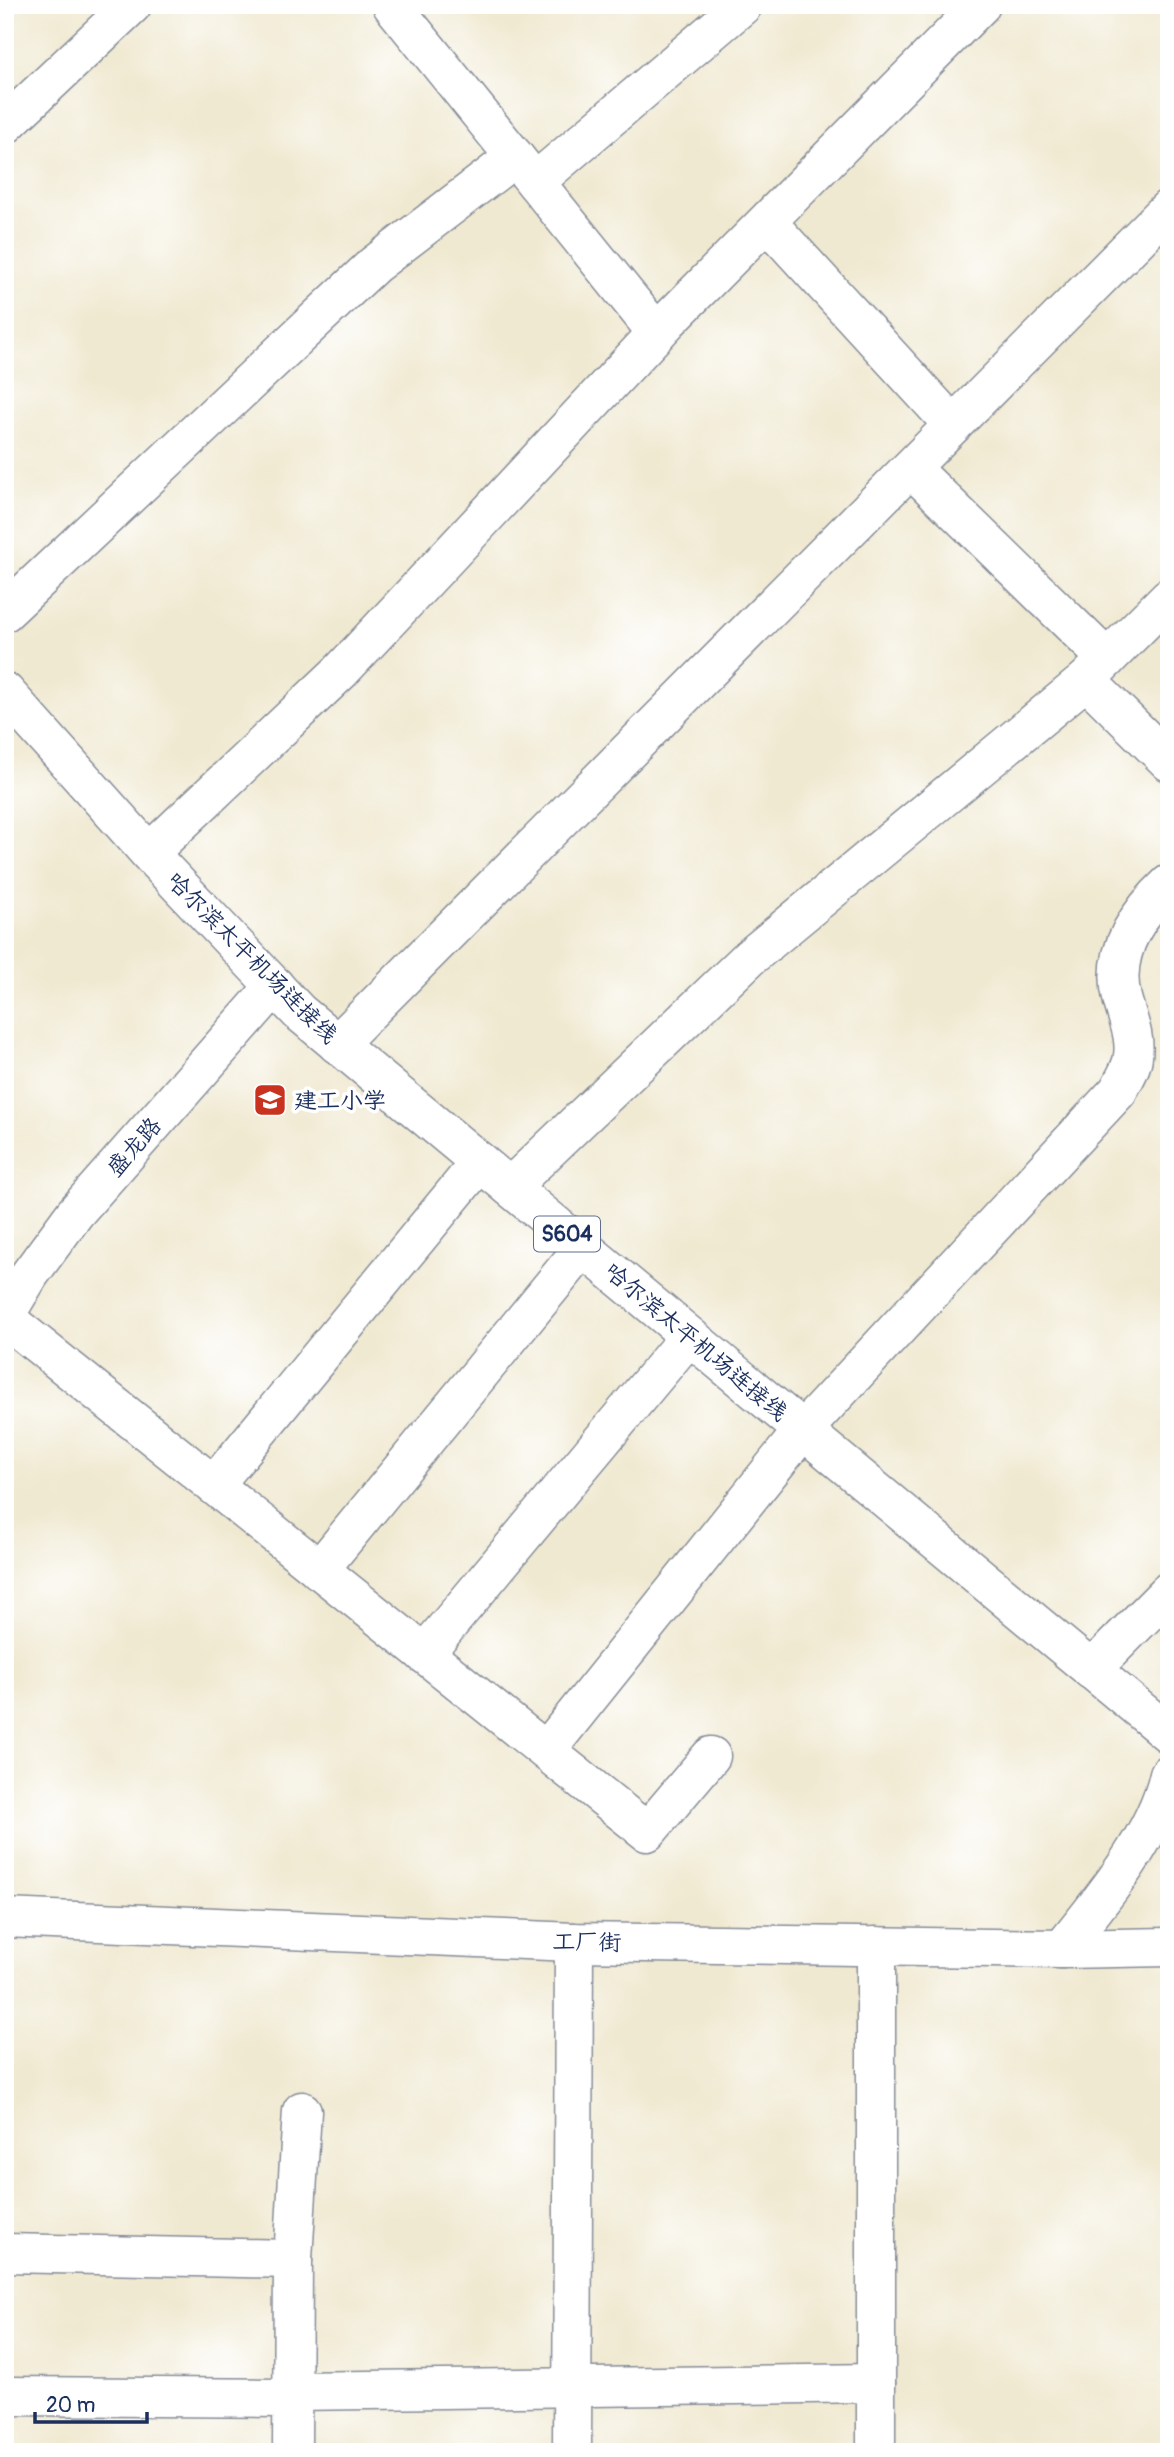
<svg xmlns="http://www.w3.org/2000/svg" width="1174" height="2457" font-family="Pangolin,'LXGW WenKai TC',sans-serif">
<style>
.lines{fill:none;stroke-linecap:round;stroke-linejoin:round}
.minor-casing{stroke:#868c98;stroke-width:41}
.major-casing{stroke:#868c98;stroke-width:41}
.minor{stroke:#fff;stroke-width:38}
.major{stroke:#fff;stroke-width:38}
.labels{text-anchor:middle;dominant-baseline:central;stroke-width:7;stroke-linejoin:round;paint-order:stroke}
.shield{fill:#fff;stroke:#5f6d8e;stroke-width:2}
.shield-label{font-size:21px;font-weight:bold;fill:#1b2f5e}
.street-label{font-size:23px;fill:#1b2f5e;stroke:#fff}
.poi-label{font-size:23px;fill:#1b2f5e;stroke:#fff;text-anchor:start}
</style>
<rect width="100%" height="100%" fill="#fff"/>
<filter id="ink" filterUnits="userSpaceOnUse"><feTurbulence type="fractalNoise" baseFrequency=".0143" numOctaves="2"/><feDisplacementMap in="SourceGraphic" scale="14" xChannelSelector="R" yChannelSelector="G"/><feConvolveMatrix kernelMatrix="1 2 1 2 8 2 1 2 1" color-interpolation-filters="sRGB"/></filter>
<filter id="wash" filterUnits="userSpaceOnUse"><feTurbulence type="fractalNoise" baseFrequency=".00686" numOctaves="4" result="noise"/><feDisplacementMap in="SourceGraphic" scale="28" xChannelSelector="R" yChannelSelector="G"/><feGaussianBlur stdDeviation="1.57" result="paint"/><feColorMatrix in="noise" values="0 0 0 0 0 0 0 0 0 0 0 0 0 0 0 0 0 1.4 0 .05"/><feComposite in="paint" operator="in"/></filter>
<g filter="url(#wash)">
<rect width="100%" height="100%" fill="#f0e9d1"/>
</g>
<g filter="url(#ink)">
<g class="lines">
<defs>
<g id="minor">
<polyline points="392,5 657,333"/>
<polyline points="5,125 132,5"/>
<polyline points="535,182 743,5"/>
<polyline points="767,222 953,425"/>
<polyline points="911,468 1107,659"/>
<polyline points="5,612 374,265 515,157"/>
<polyline points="1086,680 1169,762"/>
<polyline points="149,853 341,671 668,321 981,5"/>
<polyline points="337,1044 1169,208"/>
<polyline points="510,1187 749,958 1086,680 1169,597"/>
<polyline points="5,1316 30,1274 75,1213 275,986"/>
<polyline points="5,1318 647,1832 711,1756"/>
<polyline points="214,1485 480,1162"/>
<polyline points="319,1570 583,1248"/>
<polyline points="424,1654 689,1336"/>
<polyline points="1091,1670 1169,1591"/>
<path d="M 546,1751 L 803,1430 L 1118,1091 C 1123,1081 1132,1068 1133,1056 C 1136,1036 1127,1018 1122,998 C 1111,953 1137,914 1169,884"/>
<polyline points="5,1918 574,1942 1062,1949 1169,1947"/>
<path d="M 1062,1949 C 1101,1901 1156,1835 1169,1774"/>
<polyline points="5,2253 293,2259"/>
<polyline points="293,2391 876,2383"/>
<polyline points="5,2396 293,2398"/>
<polyline points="292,2452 293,2259 302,2111"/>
<polyline points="572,2452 574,1942"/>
<polyline points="876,2452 876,1946"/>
</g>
<polyline id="major" points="5,692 158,863 299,1012 1169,1734"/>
</defs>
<use href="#minor" class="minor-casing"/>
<use href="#major" class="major-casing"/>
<use href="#minor" class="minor"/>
<use href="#major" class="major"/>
</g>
</g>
<defs>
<symbol id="school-square" viewBox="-11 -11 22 22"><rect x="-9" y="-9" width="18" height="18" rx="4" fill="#c8321e" stroke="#fff"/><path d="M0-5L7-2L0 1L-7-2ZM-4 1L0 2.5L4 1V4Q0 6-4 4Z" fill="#fff"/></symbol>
</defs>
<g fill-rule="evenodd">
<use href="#school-square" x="251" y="1081" width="38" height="38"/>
</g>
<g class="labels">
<rect class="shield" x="534" y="1216.5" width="66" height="35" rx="5"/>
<g class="shield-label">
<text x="567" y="1234">S604</text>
</g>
<g class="street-label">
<text transform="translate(252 958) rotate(45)">哈尔滨太平机场连接线</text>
<text transform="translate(134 1147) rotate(-49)">盛龙路</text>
<text transform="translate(696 1342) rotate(40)">哈尔滨太平机场连接线</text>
<text transform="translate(587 1942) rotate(1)">工厂街</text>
</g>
<g class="poi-label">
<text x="294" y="1100">建工小学</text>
</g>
</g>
<rect width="1174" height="2457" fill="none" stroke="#fff" stroke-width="28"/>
<path d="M35 2412v10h112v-10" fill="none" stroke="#1b2f5e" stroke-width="3.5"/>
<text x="46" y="2412" font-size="21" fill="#1b2f5e" stroke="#ffffff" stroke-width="5" paint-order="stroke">20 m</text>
</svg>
